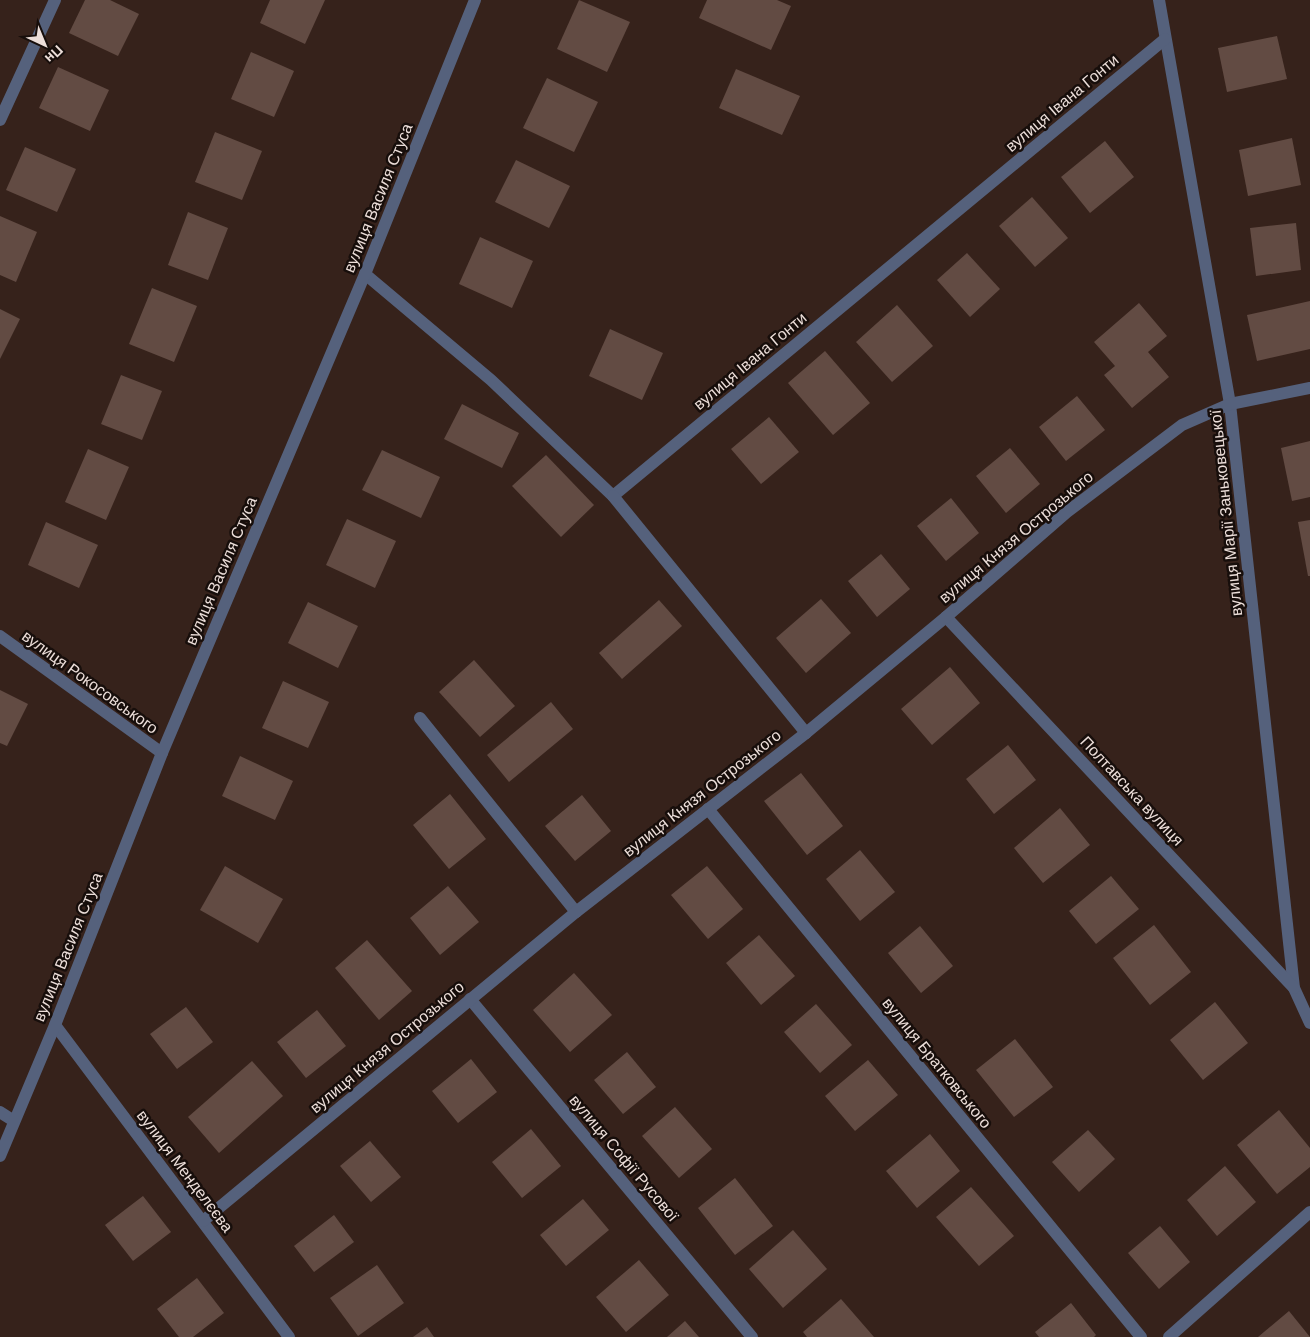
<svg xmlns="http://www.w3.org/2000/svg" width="1310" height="1337" font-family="Helvetica,sans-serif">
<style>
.building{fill:#624b43}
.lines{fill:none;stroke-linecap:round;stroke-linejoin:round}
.service{stroke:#55617c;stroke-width:12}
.minor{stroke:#55617c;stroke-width:12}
.tertiary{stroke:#55617c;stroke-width:12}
.labels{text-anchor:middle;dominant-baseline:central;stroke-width:5;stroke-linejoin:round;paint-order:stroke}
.street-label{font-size:16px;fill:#ecded9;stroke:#170e0b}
</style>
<rect width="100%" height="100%" fill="#36221b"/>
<g class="building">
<polygon points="85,0 110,0 139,14 118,56 69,33"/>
<polygon points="270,0 325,0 305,44 260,23"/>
<polygon points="579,0 630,22 607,72 557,49"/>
<polygon points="707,0 777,0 791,6 771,50 699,18"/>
<polygon points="1277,36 1287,79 1227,92 1218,48"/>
<polygon points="251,52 294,71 274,117 231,99"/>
<polygon points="58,67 109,90 90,131 39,108"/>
<polygon points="736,69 800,96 782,135 719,108"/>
<polygon points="547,78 598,102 574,152 523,128"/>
<polygon points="215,132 262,151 242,200 195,182"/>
<polygon points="1292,138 1301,185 1248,196 1239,150"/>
<polygon points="1105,141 1134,177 1090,213 1061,177"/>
<polygon points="25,147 76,169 57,212 6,190"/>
<polygon points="516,160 570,186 549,228 495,202"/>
<polygon points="1032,197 1068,238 1035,267 999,226"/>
<polygon points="188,212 228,228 208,280 168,265"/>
<polygon points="0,216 37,232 16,282 0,275"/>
<polygon points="1296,223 1301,270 1256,276 1250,228"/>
<polygon points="480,237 533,261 512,308 459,284"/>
<polygon points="967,253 1000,289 970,317 937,280"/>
<polygon points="152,288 197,306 174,362 129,344"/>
<polygon points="1310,301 1310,349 1257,361 1247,315"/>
<polygon points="1139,303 1167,336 1148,352 1169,377 1132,408 1104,375 1115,366 1094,342"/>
<polygon points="897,305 933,346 892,382 856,342"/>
<polygon points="0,309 20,319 0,359"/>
<polygon points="610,329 663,353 642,400 589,376"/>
<polygon points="825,351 870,403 833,435 788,383"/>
<polygon points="121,375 162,391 142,440 101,424"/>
<polygon points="1077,396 1105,430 1066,461 1039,427"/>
<polygon points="462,404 519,433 502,468 444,439"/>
<polygon points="769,417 799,452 761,484 731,449"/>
<polygon points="1310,441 1310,497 1292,501 1281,448"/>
<polygon points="1010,448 1040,484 1006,513 976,476"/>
<polygon points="88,449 129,467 106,520 65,502"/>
<polygon points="382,450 440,477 421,518 362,490"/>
<polygon points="546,455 594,505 561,537 512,486"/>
<polygon points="951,498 979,533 946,561 917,526"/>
<polygon points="347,519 396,541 375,588 326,565"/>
<polygon points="1310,520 1310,576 1308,576 1298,522"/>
<polygon points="46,522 98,545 79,588 28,565"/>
<polygon points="881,554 910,589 877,617 848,581"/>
<polygon points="821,599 851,633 806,673 776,638"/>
<polygon points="659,600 682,626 622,679 599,653"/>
<polygon points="308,602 358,626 338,668 288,643"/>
<polygon points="474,660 515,706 480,737 439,692"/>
<polygon points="950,667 980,703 932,745 901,709"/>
<polygon points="283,681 329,702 308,748 262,728"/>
<polygon points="0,690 28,704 7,746 0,743"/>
<polygon points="551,702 573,729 509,782 487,755"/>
<polygon points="1008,745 1036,780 994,814 966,779"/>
<polygon points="240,756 293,781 275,820 222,796"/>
<polygon points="801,773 843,826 807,855 764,801"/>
<polygon points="450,794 486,839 449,869 413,825"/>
<polygon points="582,795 611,831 575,861 545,826"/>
<polygon points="1060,808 1090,845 1043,883 1014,848"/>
<polygon points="860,850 895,892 860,921 826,879"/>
<polygon points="225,866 283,899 258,943 200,910"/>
<polygon points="707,866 743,909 708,939 671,895"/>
<polygon points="1111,876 1139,909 1096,944 1069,911"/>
<polygon points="448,886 479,922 440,955 410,918"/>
<polygon points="1154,925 1191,972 1150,1005 1113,958"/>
<polygon points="920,926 953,966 921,993 888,953"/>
<polygon points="759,935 795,976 761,1005 726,963"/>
<polygon points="367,940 412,991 379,1020 335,968"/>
<polygon points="574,973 612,1015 570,1052 533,1010"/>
<polygon points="1215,1002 1248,1043 1203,1080 1170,1040"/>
<polygon points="816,1004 852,1045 820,1073 784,1032"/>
<polygon points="186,1007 213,1042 177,1069 150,1034"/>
<polygon points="317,1010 346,1046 306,1078 277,1042"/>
<polygon points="1015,1039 1053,1087 1014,1117 976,1070"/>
<polygon points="627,1052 656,1087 623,1114 594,1080"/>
<polygon points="471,1059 497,1092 458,1123 432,1091"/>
<polygon points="868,1060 898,1095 855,1131 825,1096"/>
<polygon points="252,1061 283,1096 219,1153 188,1117"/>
<polygon points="675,1107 712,1149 679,1178 642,1136"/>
<polygon points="1279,1110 1310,1148 1310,1167 1277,1194 1237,1145"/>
<polygon points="531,1129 561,1166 522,1198 492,1162"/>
<polygon points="1088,1130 1115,1159 1079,1192 1052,1162"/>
<polygon points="930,1134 960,1171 917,1208 886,1171"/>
<polygon points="370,1141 401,1177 371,1202 340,1166"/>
<polygon points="1225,1166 1256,1202 1217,1236 1187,1200"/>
<polygon points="735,1178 773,1226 735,1255 698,1208"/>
<polygon points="971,1187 1014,1236 979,1266 936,1217"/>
<polygon points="143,1196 171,1232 133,1261 105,1225"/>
<polygon points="583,1199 609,1230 566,1266 540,1235"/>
<polygon points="334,1215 354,1242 314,1272 294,1246"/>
<polygon points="1160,1226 1190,1262 1159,1289 1128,1253"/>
<polygon points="793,1230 827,1269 783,1308 749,1269"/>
<polygon points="639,1260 669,1295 626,1332 596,1297"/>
<polygon points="377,1265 404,1303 358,1336 330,1298"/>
<polygon points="197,1278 224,1313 193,1337 179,1337 157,1309"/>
<polygon points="841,1299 874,1337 807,1337 803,1332"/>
<polygon points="1071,1303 1096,1335 1094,1337 1039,1337 1035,1332"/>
<polygon points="1289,1311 1310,1337 1258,1337"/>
<polygon points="685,1321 699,1337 667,1337"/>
<polygon points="427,1327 434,1337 413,1337"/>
</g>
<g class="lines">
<polyline class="service" points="420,718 576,912"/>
<g class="minor">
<polyline points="1159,0 1230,404 1294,988 1310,1023"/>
<polyline points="0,120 55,0"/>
<polyline points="365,274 491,380 613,496 1165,39"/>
<polyline points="613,496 806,733"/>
<polyline points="946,617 1294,988"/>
<polyline points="0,636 162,753"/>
<polyline points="708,809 1141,1337"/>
<polyline points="470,999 752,1337"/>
<polyline points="55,1025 289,1337"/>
<polyline points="0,1112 14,1121"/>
<polyline points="203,1221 576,912 806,733 946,617 1067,512 1182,425 1230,404 1310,388"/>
<polyline points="1169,1337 1310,1212"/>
</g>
<polyline class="tertiary" points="0,1156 55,1025 162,753 365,274 475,0"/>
</g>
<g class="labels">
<g class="street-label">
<text transform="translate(1062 103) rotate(-40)">вулиця Івана Гонти</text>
<text transform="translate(378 198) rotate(-68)">вулиця Василя Стуса</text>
<text transform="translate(750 361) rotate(-40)">вулиця Івана Гонти</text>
<text transform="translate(1226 513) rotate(-96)">вулиця Марії Заньковецької</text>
<text transform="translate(1016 537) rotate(-40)">вулиця Князя Острозького</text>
<text transform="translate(221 571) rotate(-67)">вулиця Василя Стуса</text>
<text transform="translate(90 682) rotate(36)">вулиця Рокосовського</text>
<text transform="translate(1132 791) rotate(47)">Полтавська вулиця</text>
<text transform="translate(702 793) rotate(-38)">вулиця Князя Острозького</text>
<text transform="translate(68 947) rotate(-68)">вулиця Василя Стуса</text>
<text transform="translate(387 1047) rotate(-40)">вулиця Князя Острозького</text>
<text transform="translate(937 1063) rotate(51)">вулиця Братковського</text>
<text transform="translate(624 1158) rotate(50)">вулиця Софії Русової</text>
<text transform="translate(185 1171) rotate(53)">вулиця Менделєєва</text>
</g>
</g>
<g transform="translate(45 45) rotate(136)" stroke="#170e0b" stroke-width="4" paint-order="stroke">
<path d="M0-4L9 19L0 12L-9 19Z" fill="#ecded9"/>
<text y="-8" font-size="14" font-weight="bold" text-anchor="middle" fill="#ecded9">Пн</text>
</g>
</svg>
